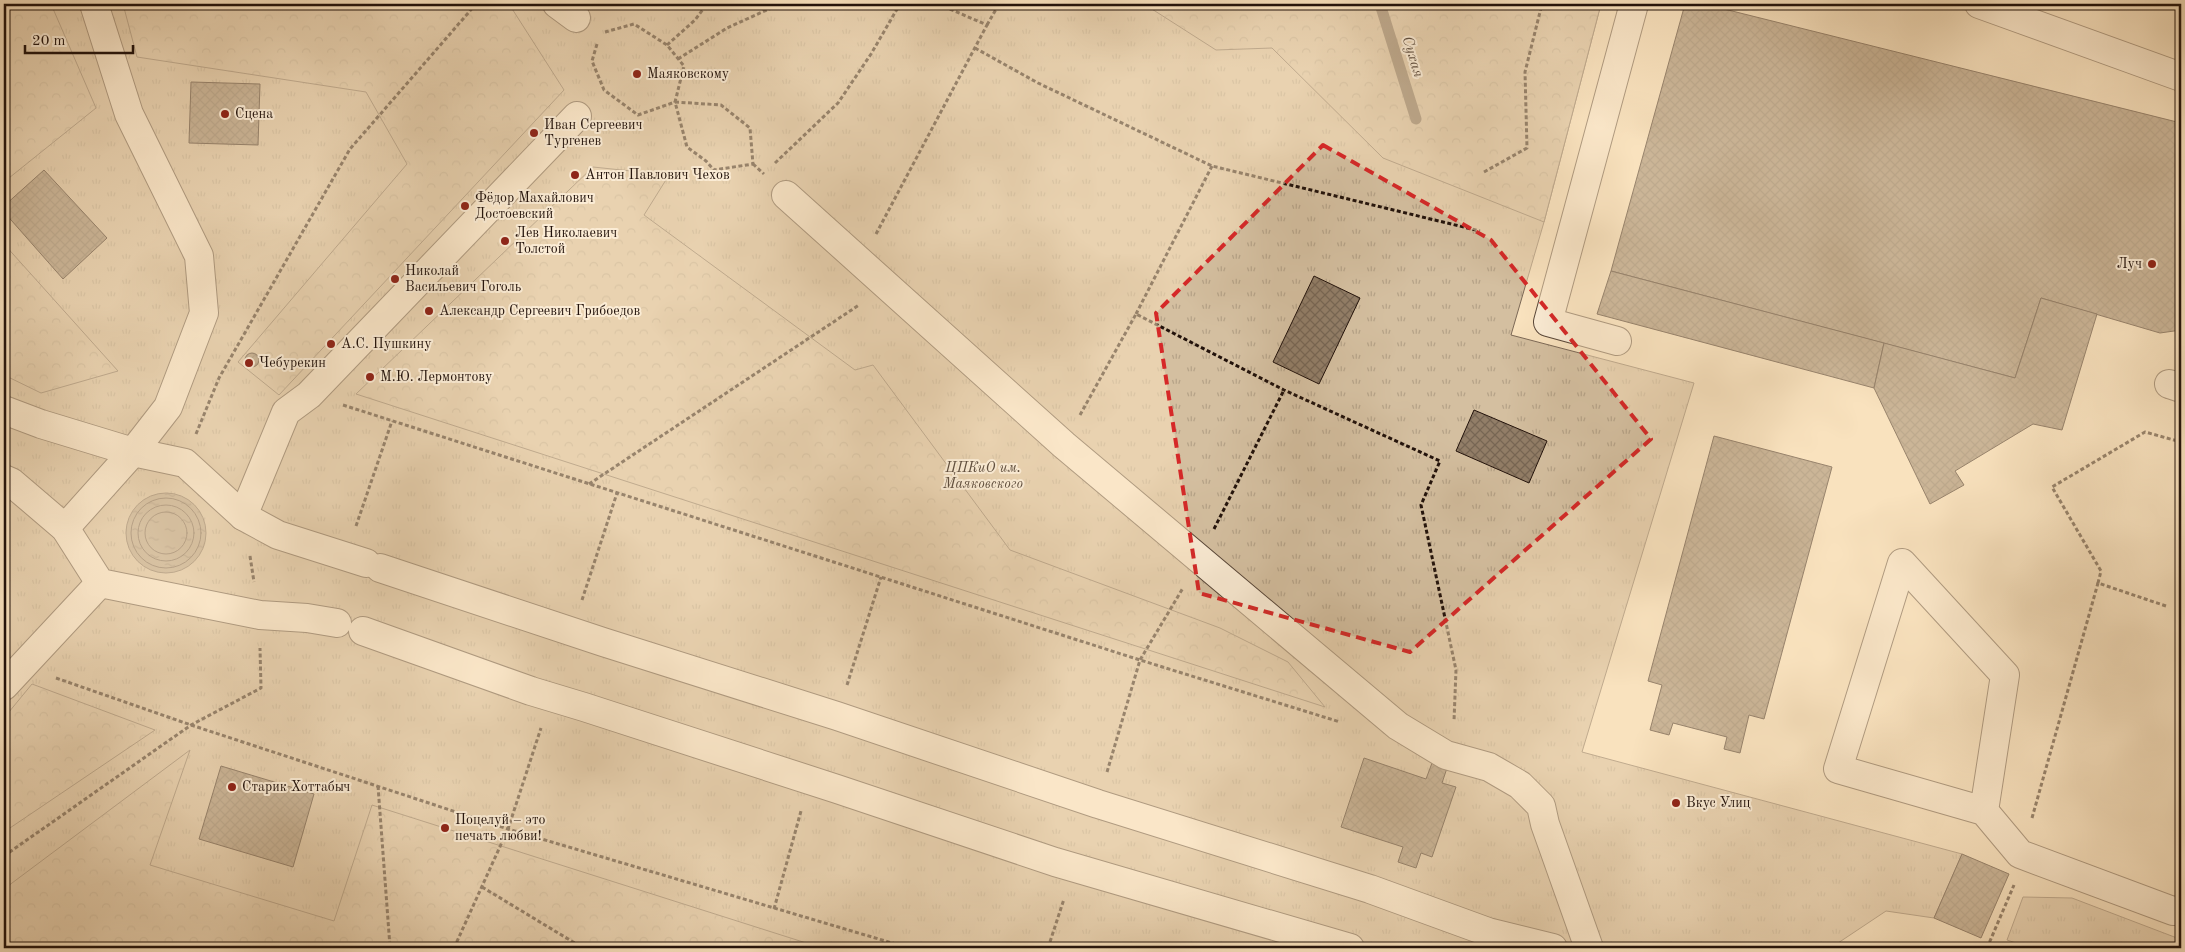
<svg xmlns="http://www.w3.org/2000/svg" width="2185" height="952" font-family="'Old Standard TT',serif">
<style>
.grass{fill:url(#grass-tufts);stroke:#7b6856}
.forest{fill:url(#forest-crowns);stroke:#7b6856}
.water{fill:url(#water-ripples);stroke:#776452}
.lines{fill:none;stroke-linecap:round;stroke-linejoin:round}
.shore{stroke:#695646;stroke-width:1}
.stream{stroke:#776452;stroke-width:11}
.building{fill:url(#building-cross-hatch);stroke:#22120b}
.minor-casing{stroke:#584638;stroke-width:30}
.path{stroke:#22120b;stroke-width:3;stroke-dasharray:4 2.5;stroke-linecap:butt}
.minor{stroke:#fbecd5;stroke-width:28}
.marked{fill:none;stroke:#d62828;stroke-width:4;stroke-dasharray:10 6;stroke-linejoin:round}
.poi-dot{fill:#8f2418;stroke:#fbecd5;stroke-width:2}
.labels{text-anchor:middle;dominant-baseline:central;stroke-width:4;stroke-linejoin:round;paint-order:stroke}
.poi-label{font-size:14px;fill:#22120b;stroke:#fbecd5;text-anchor:start}
.park-label{font-size:14px;font-style:italic;fill:#604f3f;stroke:#fbecd5}
.water-label{font-size:15px;font-style:italic;fill:#625040;stroke:#fbecd5}
</style>
<defs>
<pattern id="grass-tufts" width="24" height="20" patternUnits="userSpaceOnUse" patternTransform="scale(1.25)"><rect width="24" height="20" fill="#d4bfa0"/><path d="M3 7l-1-3M5 7V3M7 7l1-3M15 17l-1-3M17 17v-4M19 17l1-3" fill="none" stroke="#b6a388"/></pattern>
<pattern id="forest-crowns" width="20" height="18" patternUnits="userSpaceOnUse" patternTransform="scale(1.25)"><rect width="20" height="18" fill="#d4bfa0"/><path d="M2 6a3 3 0 1 1 6 0M12 15a3 3 0 1 1 6 0" fill="none" stroke="#b6a388"/></pattern>
<pattern id="water-ripples" width="26" height="14" patternUnits="userSpaceOnUse" patternTransform="scale(1.25)"><rect width="26" height="14" fill="#b09b81"/><path d="M2 4q2-2 4 0t4 0M15 11q2-2 4 0t4 0" fill="none" stroke="#8f7d68"/></pattern>
<pattern id="building-cross-hatch" width="8" height="8" patternUnits="userSpaceOnUse" patternTransform="scale(1.25)"><rect width="8" height="8" fill="#927e68"/><path d="M0 0l8 8M0 8l8-8" fill="none" stroke="#776654"/></pattern>
</defs>
<rect width="100%" height="100%" fill="#f9e2be"/>
<filter id="stains"><feTurbulence type="fractalNoise" baseFrequency=".004" numOctaves="4"/><feColorMatrix values="0 0 0 0 .2 0 0 0 0 .09 0 0 0 0 .02 0 0 0 .5 -.17"/></filter>
<radialGradient id="worn" r=".72"><stop offset=".6" stop-color="#630" stop-opacity="0"/><stop offset="1" stop-color="#630" stop-opacity=".3"/></radialGradient>
<g class="grass">
<polygon points="4,4 1601,4 1544,222 1511,335 1694,383 1582,752 1962,854 1934,918 1886,911 1835,945 1833,948 4,948"/>
<polygon points="2023,897 2072,898 2177,938 2173,948 2031,948 2007,940"/>
</g>
<g class="forest">
<polygon points="4,4 51,4 96,108 4,182"/>
<polygon points="123,4 509,4 564,90 279,395 238,362 407,164 366,92 137,57"/>
<polygon points="1144,4 1601,4 1544,222 1383,158 1272,48 1216,50"/>
<polygon points="593,167 669,175 644,215 855,370 873,365 1010,550 1220,628 1288,662 1325,707 356,394"/>
<polygon points="4,244 118,371 41,393 4,375"/>
<polygon points="32,684 155,730 4,832 4,718"/>
<polygon points="190,750 150,865 334,921 372,805 822,948 4,948 4,889"/>
</g>
<circle class="water" cx="166" cy="533" r="40"/>
<g class="lines">
<g class="shore">
<circle cx="166" cy="533" r="35"/>
<circle cx="166" cy="533" r="28"/>
<circle cx="166" cy="533" r="21"/>
</g>
<polyline class="stream" points="1380,4 1416,119"/>
</g>
<g class="building">
<polygon points="1685,4 1704,4 2181,123 2181,330 2160,333 2041,298 2015,378 1611,271"/>
<polygon points="191,82 260,84 258,145 189,143"/>
<polygon points="44,170 107,238 63,279 4,212 4,206"/>
<polygon points="1611,271 1884,343 1874,388 1597,314"/>
<polygon points="1314,276 1360,298 1319,384 1273,362"/>
<polygon points="2041,298 2097,314 2062,430 2033,424 1955,471 1964,485 1930,504 1874,388 1884,343 2015,378"/>
<circle cx="252" cy="360" r="7"/>
<polygon points="1474,410 1547,441 1529,483 1456,451"/>
<polygon points="1714,436 1832,467 1764,719 1749,715 1740,753 1724,749 1727,737 1673,723 1669,735 1650,730 1662,685 1648,681"/>
<polygon points="1364,758 1426,779 1432,763 1447,768 1442,783 1456,787 1432,857 1421,853 1416,868 1398,862 1403,847 1341,827"/>
<polygon points="221,766 314,794 293,867 199,839"/>
<polygon points="1962,854 2009,874 1981,938 1934,918"/>
</g>
<g class="lines">
<defs>
<g id="minor">
<polyline points="557,4 576,18"/>
<polyline points="1979,4 2181,77"/>
<polyline points="786,195 1064,445 1398,726 1446,755 1489,767 1520,785 1541,806 1545,824 1589,948"/>
<polyline points="1617,341 1548,322 1634,4"/>
<polyline points="2169,384 2181,388"/>
<polyline points="4,410 41,424 133,452 185,463 243,516 278,535 366,563"/>
<polyline points="4,479 11,482 65,528 100,583 260,615 307,618 337,623"/>
<polyline points="243,516 286,412 309,395 577,116"/>
<polyline points="65,528 133,452 168,407 204,313 199,256 129,114 94,4"/>
<polyline points="380,568 603,642 837,716 1098,804 1370,889 1488,932 1553,948"/>
<polyline points="363,631 531,691 584,707 837,789 1055,862 1350,948"/>
<polyline points="4,686 100,583"/>
<polyline points="1984,811 2005,675 1902,563 1838,769 1984,811 2020,854 2173,911 2181,910"/>
</g>
</defs>
<use href="#minor" class="minor-casing"/>
<g class="path">
<polyline points="2170,4 2181,8"/>
<polyline points="987,25 999,4"/>
<polyline points="597,44 592,61 604,90 638,115 675,102 684,66 667,45 634,24 605,32"/>
<polyline points="667,45 695,20 707,4"/>
<polyline points="975,48 1038,83 1212,166 1480,231"/>
<polyline points="678,59 727,28 780,4"/>
<polygon points="675,102 721,105 750,128 753,164 714,170 706,161 687,147"/>
<polyline points="775,163 838,103 871,54 900,4"/>
<polyline points="753,164 764,174"/>
<polyline points="1484,172 1527,148 1525,72 1542,4"/>
<polyline points="876,234 987,25 938,4"/>
<polyline points="1136,314 1212,166"/>
<polyline points="343,405 1140,660 1340,722"/>
<polyline points="1080,415 1136,314 1284,390 1440,461 1421,505 1456,670 1454,721"/>
<polyline points="196,434 219,378 350,149 476,4"/>
<polyline points="589,484 859,305"/>
<polyline points="356,526 392,421"/>
<polyline points="1214,529 1284,390"/>
<polyline points="250,556 254,582"/>
<polyline points="582,600 617,493"/>
<polyline points="2166,606 2098,583 2101,571 2052,487 2145,432 2181,442"/>
<polyline points="56,678 191,725 508,829 909,948"/>
<polyline points="847,685 881,577"/>
<polyline points="1107,772 1140,660 1183,588"/>
<polyline points="378,786 390,947 402,948"/>
<polyline points="2032,818 2098,583"/>
<polyline points="4,856 191,725 261,688 260,648"/>
<polyline points="482,887 583,948"/>
<polyline points="774,909 801,811"/>
<polyline points="454,948 508,829 541,728"/>
<polyline points="1048,948 1064,899"/>
<polyline points="1987,948 2014,885"/>
</g>
<use href="#minor" class="minor"/>
</g>
<path d="M0 0H2185V952H0ZM 1323,145 L 1491,240 L 1651,439 L 1410,652 L 1199,593 L 1156,313 Z" fill="#f9e2be" fill-opacity=".55" fill-rule="evenodd"/>
<path class="marked" d="M 1323,145 L 1491,240 L 1651,439 L 1410,652 L 1199,593 L 1156,313 Z"/>
<g class="poi-dot">
<circle cx="637" cy="74" r="5"/>
<circle cx="225" cy="114" r="5"/>
<circle cx="534" cy="133" r="5"/>
<circle cx="575" cy="175" r="5"/>
<circle cx="465" cy="206" r="5"/>
<circle cx="505" cy="241" r="5"/>
<circle cx="2152" cy="264" r="5"/>
<circle cx="395" cy="279" r="5"/>
<circle cx="429" cy="311" r="5"/>
<circle cx="331" cy="344" r="5"/>
<circle cx="249" cy="363" r="5"/>
<circle cx="370" cy="377" r="5"/>
<circle cx="232" cy="787" r="5"/>
<circle cx="1676" cy="803" r="5"/>
<circle cx="445" cy="828" r="5"/>
</g>
<g class="labels">
<g class="poi-label">
<text x="647" y="74">Маяковскому</text>
<text x="235" y="114">Сцена</text>
<text x="544" y="125">Иван Сергеевич<tspan x="544" dy="16">Тургенев</tspan></text>
<text x="585" y="175">Антон Павлович Чехов</text>
<text x="475" y="198">Фёдор Махайлович<tspan x="475" dy="16">Достоевский</tspan></text>
<text x="515" y="233">Лев Николаевич<tspan x="515" dy="16">Толстой</tspan></text>
<text x="2142" y="264" text-anchor="end">Луч</text>
<text x="405" y="271">Николай<tspan x="405" dy="16">Васильевич Гоголь</tspan></text>
<text x="439" y="311">Александр Сергеевич Грибоедов</text>
<text x="341" y="344">А.С. Пушкину</text>
<text x="259" y="363">Чебурекин</text>
<text x="380" y="377">М.Ю. Лермонтову</text>
<text x="242" y="787">Старик Хоттабыч</text>
<text x="1686" y="803">Вкус Улиц</text>
<text x="455" y="820">Поцелуй – это<tspan x="455" dy="16">печать любви!</tspan></text>
</g>
<g class="park-label">
<text x="983" y="468">ЦПКиО им.<tspan x="983" dy="16">Маяковского</tspan></text>
</g>
<g class="water-label">
<text transform="translate(1412 57) rotate(73)">Сухая</text>
</g>
</g>
<rect width="2185" height="952" fill="none" stroke="#f9e2be" stroke-width="20"/>
<rect x="5" y="5" width="2175" height="942" fill="none" stroke="#22120b" stroke-width="2.5"/>
<rect x="10" y="10" width="2165" height="932" fill="none" stroke="#22120b"/>
<path d="M25 45v8h108v-8" fill="none" stroke="#22120b" stroke-width="2.5"/>
<text x="32" y="45" font-size="15" fill="#22120b" stroke="#fbecd5" stroke-width="4" paint-order="stroke">20 m</text>
<rect width="100%" height="100%" filter="url(#stains)"/>
<rect width="100%" height="100%" fill="url(#worn)"/>
</svg>
